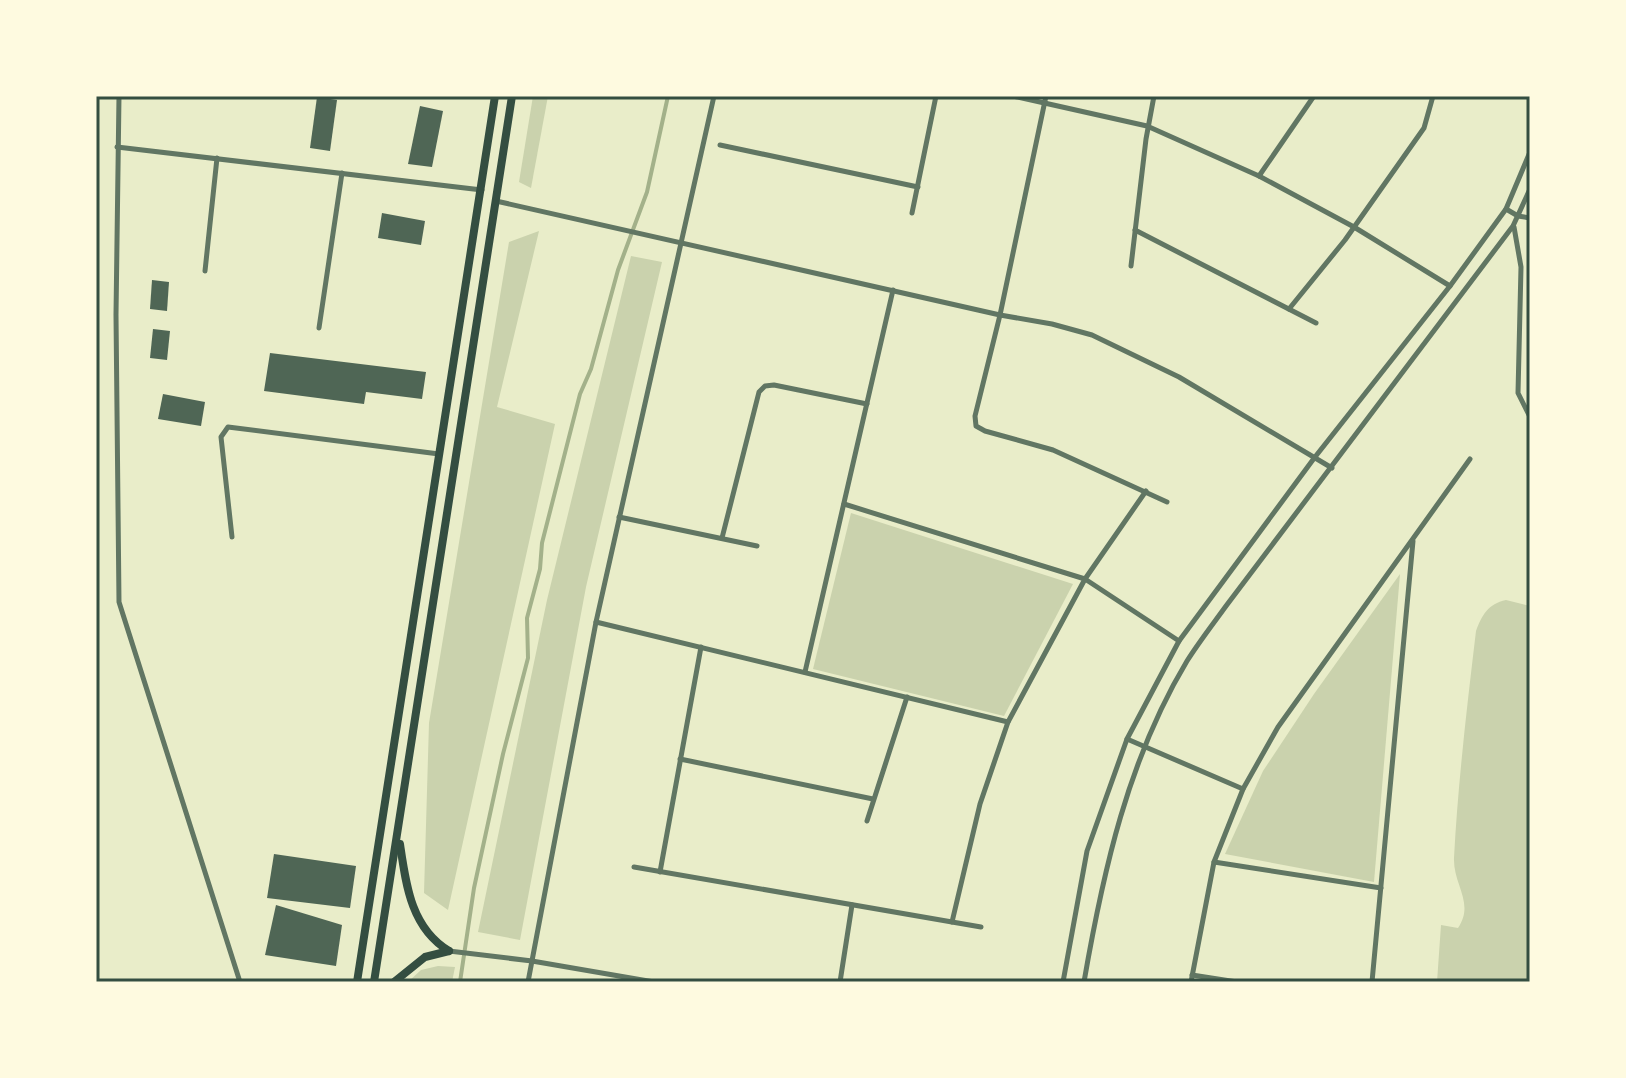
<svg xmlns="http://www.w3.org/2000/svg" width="1626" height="1078" font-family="Manrope,sans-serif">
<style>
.green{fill:#cad2ad}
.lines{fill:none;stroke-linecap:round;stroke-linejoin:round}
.stream{stroke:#a3b18a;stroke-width:4}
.building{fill:#4f6655}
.minor{stroke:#617663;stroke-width:5}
.secondary{stroke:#344e41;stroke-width:8}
.neatline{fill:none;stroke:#344e41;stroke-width:3}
</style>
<rect width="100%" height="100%" fill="#e9edc9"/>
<g class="green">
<polygon points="533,96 548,96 531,188 519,182"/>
<polygon points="539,231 497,407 555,424 448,910 424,893 429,723 509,242"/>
<polygon points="631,256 662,262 586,587 520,940 478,932 547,600"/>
<polygon points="851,513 1073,584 1004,716 813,669"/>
<polygon points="1400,574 1374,882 1225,854 1263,771 1314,694"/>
<path d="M 1506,600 L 1530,606 L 1530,982 L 1437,982 L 1441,925 L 1458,928 C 1475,903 1453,885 1454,858 C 1458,782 1467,707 1476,631 C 1482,615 1488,604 1506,600 Z"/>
<polygon points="438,966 455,967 452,982 408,982 421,970"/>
</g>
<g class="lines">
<polyline class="stream" points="460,982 474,888 503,754 528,658 527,618 540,569 542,543 580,394 591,369 618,270 647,192 668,96"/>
</g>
<g class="building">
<polygon points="317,97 337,100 330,151 310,148"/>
<polygon points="420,106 443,111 432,167 408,164"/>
<polygon points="382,213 425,221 421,245 378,238"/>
<polygon points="152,280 169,282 167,311 150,309"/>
<polygon points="153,329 170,331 167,360 150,358"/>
<polygon points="270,353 426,372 422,399 366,392 364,404 264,391"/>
<polygon points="163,394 205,402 201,426 158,419"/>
<polygon points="274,854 356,866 350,908 267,898"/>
<polygon points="276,905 342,925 336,966 265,955"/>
</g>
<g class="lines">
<g class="minor">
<polyline points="119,96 116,315 119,602 240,982"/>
<polyline points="1013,96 1147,126 1259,176 1354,227 1450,286"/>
<polyline points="1046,96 1000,315 975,416 976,426 985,431 1053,450 1167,502"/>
<polyline points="720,145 918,187"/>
<polyline points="117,147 482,190"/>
<polyline points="1259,176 1314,96"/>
<polyline points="496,201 1000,315 1052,324 1092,335 1179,377 1332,468"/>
<polyline points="1506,209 1518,216 1530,218"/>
<polyline points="912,213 936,96"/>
<polyline points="1514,227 1521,267 1518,393 1530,417"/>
<polyline points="1135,230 1316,323"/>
<polyline points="1131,266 1146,139 1154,96"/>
<polyline points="205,271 217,158"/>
<polyline points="1289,309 1345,240 1424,128 1433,96"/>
<polyline points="319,328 342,173"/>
<polyline points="844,504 1085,579 1179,641"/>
<polyline points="619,517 757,546"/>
<polyline points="232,537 221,437 228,427 439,454"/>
<polyline points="722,538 759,392 765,386 774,385 867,404"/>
<polyline points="596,622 1008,722"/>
<polyline points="805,672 893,290"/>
<polyline points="1127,739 1243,789"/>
<polyline points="680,759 873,799"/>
<polyline points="867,821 907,697"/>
<polyline points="1214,862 1381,888"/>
<polyline points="634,867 981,927"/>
<polyline points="660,872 701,647"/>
<polyline points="952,922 980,804 1008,722 1085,579 1146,491"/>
<polyline points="449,951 532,961 654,982"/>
<polyline points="1192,975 1237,982"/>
<polyline points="528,982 596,622 714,96"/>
<polyline points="840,982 852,905"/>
<polyline points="1063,982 1087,851 1127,739 1179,641 1315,457 1450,286 1506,209 1530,152"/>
<path d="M 1084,982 C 1103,872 1128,759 1187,661 C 1199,642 1213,624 1226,606 L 1513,226 L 1530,189"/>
<polyline points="1191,982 1214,862 1243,789 1278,727 1470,459"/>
<polyline points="1372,982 1413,541"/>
</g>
<g class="secondary">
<path d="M 400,844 C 406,885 411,928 449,951"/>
<polyline points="357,982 495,96"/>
<polyline points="374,982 512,96"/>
<polyline points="394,982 425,957 449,951"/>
</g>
</g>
<rect width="1626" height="1078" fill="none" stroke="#fefae0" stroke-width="196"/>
<rect x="98" y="98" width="1430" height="882" class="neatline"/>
</svg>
